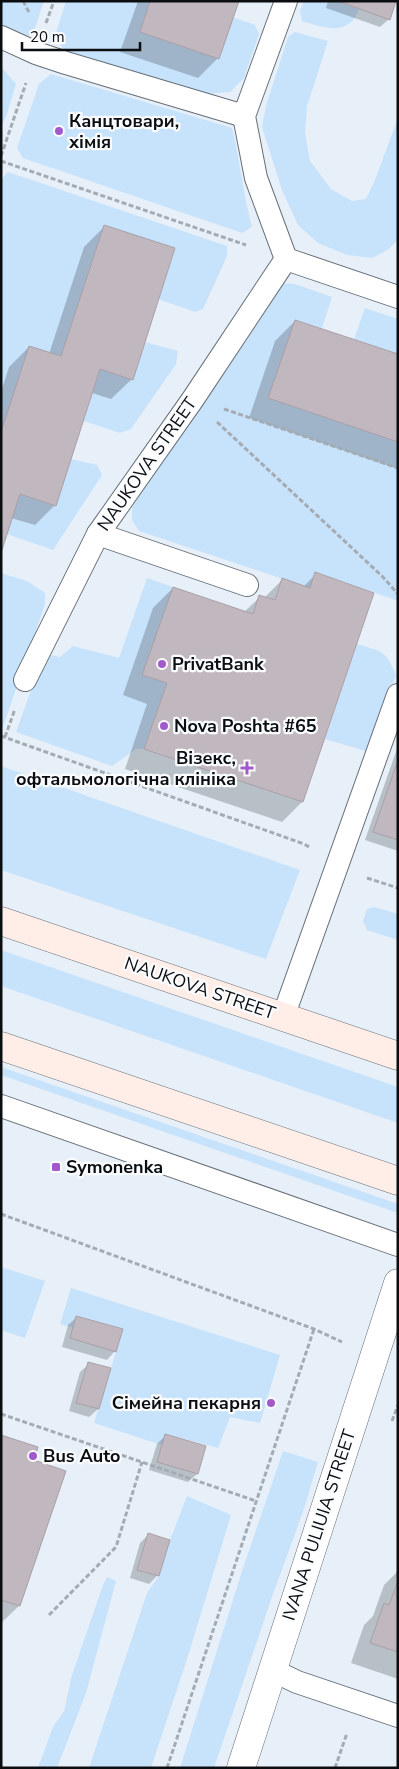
<svg xmlns="http://www.w3.org/2000/svg" width="399" height="1769" font-family="'Nunito Sans',sans-serif">
<style>
.green{fill:#c7e2fb}
.shadow{fill:#0003}
.building{fill:#c1b7bf;stroke:#a99fa7}
.lines{fill:none;stroke-linecap:round;stroke-linejoin:round}
.service-casing{stroke:#676f77;stroke-width:24}
.minor-casing{stroke:#676f77;stroke-width:29}
.secondary-casing{stroke:#676f77;stroke-width:29}
.path{stroke:#a4abb2;stroke-width:3;stroke-dasharray:5 2.5;stroke-linecap:butt}
.service{stroke:#fff;stroke-width:22}
.minor{stroke:#fff;stroke-width:28}
.secondary{stroke:#feeee7;stroke-width:28}
.poi-dot{fill:#a359cc;stroke:#fafcfe;stroke-width:2}
.labels{text-anchor:middle;dominant-baseline:central;stroke-width:4.5;stroke-linejoin:round;paint-order:stroke}
.poi-label{font-size:18px;font-weight:bold;fill:#0b0e11;stroke:#fafcfe;text-anchor:start}
.street-label{font-size:18px;fill:#0b0e11;stroke:#fafcfe}
</style>
<rect width="100%" height="100%" fill="#e7f0f9"/>
<g class="green">
<polygon points="1,1 44,1 33,34 18,39 1,30"/>
<polygon points="66,1 150,1 140,32 219,59 233,17 255,25 259,34 244,78 230,92 206,94 64,50 55,36"/>
<path d="M 304,1 L 338,1 L 359,9 C 349,37 324,28 302,21 L 300,11 Z"/>
<polygon points="295,32 328,41 307,106 305,133 310,161 331,189 352,201 366,199 375,180 398,118 398,239 389,249 372,258 347,255 318,243 298,225 282,190 262,127 266,106 288,37"/>
<polygon points="1,69 4,70 16,84 6,117 1,126"/>
<path d="M 51,74 L 232,128 C 240,160 243,194 252,227 L 242,233 L 23,158 L 17,148 L 39,84 Z"/>
<polygon points="8,172 227,246 227,256 203,309 195,312 158,299 175,248 104,225 61,356 1,432 1,180"/>
<polygon points="283,283 295,284 332,297 322,328 295,320 268,398 398,442 398,601 316,572 310,588 139,531 132,520 132,507 275,291"/>
<polygon points="365,308 398,319 398,354 354,339"/>
<polygon points="145,342 178,351 176,364 131,429 120,433 84,421 100,369 132,379"/>
<polygon points="71,459 97,465 102,475 53,550 7,534 20,494 56,506"/>
<polygon points="1,573 27,581 45,593 45,604 3,727 1,726"/>
<polygon points="147,578 173,587 142,675 167,683 144,749 136,749 112,766 16,732 44,654 60,657 73,646 119,658"/>
<path d="M 357,644 C 382,651 386,651 396,675 L 369,752 L 325,739 Z"/>
<polygon points="1,766 300,870 266,959 1,870"/>
<polygon points="374,907 398,914 398,940 367,930 363,921 367,909"/>
<polygon points="1,950 398,1087 398,1123 1,986"/>
<polygon points="1,1067 398,1204 398,1213 1,1075"/>
<polygon points="1,1267 45,1281 25,1338 1,1330"/>
<polygon points="71,1288 280,1355 260,1423 230,1417 218,1448 166,1434 162,1445 94,1423 123,1329 77,1316 73,1328 60,1324"/>
<polygon points="283,1451 318,1462 303,1512 273,1594 214,1768 180,1768 243,1568"/>
<polygon points="187,1496 231,1515 188,1656 151,1768 89,1768 147,1593 159,1576 170,1540"/>
<polygon points="107,1577 116,1581 86,1693 57,1768 38,1768 53,1727 64,1711 72,1675 103,1585"/>
</g>
<g class="shadow">
<polygon points="138,1 237,1 218,58 198,78 120,52"/>
<polygon points="328,1 395,1 389,19 380,27 326,8"/>
<polygon points="104,227 132,379 111,399 92,393 55,505 35,525 11,518 1,549 1,392 9,367 29,347 49,354 84,247"/>
<polygon points="295,321 398,356 398,469 249,418 275,341"/>
<polygon points="316,574 302,802 282,822 125,769 147,704 123,695 153,608 173,588 244,612 260,597 264,598 282,580 303,587"/>
<polygon points="398,746 398,851 365,840"/>
<polygon points="77,1317 115,1351 107,1360 62,1347 68,1325"/>
<polygon points="89,1364 109,1369 98,1409 89,1417 69,1411 80,1372"/>
<polygon points="166,1435 197,1474 188,1482 149,1470 157,1444"/>
<polygon points="1,1436 32,1461 19,1606 1,1623"/>
<polygon points="148,1535 158,1575 149,1584 130,1578 140,1543"/>
<polygon points="398,1569 398,1679 351,1663 364,1625 373,1616 384,1585 396,1573"/>
</g>
<g class="building">
<polygon points="150,1 239,1 219,59 140,32"/>
<polygon points="338,1 396,1 390,20"/>
<polygon points="104,225 175,248 133,380 100,369 56,506 20,494 1,553 1,432 29,346 61,356"/>
<polygon points="295,320 398,354 398,442 268,398"/>
<polygon points="315,572 374,593 303,802 144,749 167,683 142,675 173,587 253,614 259,595 275,600 282,578 310,588"/>
<polygon points="398,760 398,840 373,832"/>
<polygon points="76,1316 123,1329 116,1352 70,1338"/>
<polygon points="88,1362 111,1368 99,1409 76,1403"/>
<polygon points="165,1434 206,1446 198,1474 157,1462"/>
<polygon points="1,1435 38,1447 34,1460 66,1471 20,1606 1,1600"/>
<polygon points="148,1533 170,1540 159,1576 137,1570"/>
<polygon points="398,1581 398,1652 370,1643 384,1603 389,1605"/>
</g>
<g class="lines">
<defs>
<g id="service">
<polyline points="286,1 244,116 256,178 286,259 398,297"/>
<polyline points="1,37 36,53 66,63 244,116"/>
<polyline points="98,534 247,585"/>
<polyline points="25,680 98,534 193,399 286,259"/>
<polyline points="283,1017 398,695"/>
<polyline points="1,1106 398,1245"/>
<polyline points="272,1670 297,1682 398,1716"/>
</g>
<polyline id="minor" points="241,1768 398,1283"/>
<g id="secondary">
<polyline points="1,921 398,1056"/>
<polyline points="1,1046 398,1181"/>
</g>
</defs>
<use href="#service" class="service-casing"/>
<use href="#minor" class="minor-casing"/>
<use href="#secondary" class="secondary-casing"/>
<g class="path">
<polyline points="23,1 30,14"/>
<polyline points="46,23 54,1"/>
<polyline points="1,156 26,83"/>
<polyline points="1,161 246,245"/>
<polyline points="224,409 398,468"/>
<polyline points="217,422 382,576 398,594"/>
<polyline points="1,736 304,844 311,848"/>
<polyline points="5,737 15,709"/>
<polyline points="367,878 398,888"/>
<polyline points="1,1214 314,1329 342,1342"/>
<polyline points="1,1414 256,1501"/>
<polyline points="392,1421 398,1405"/>
<polyline points="49,1615 116,1547 142,1462"/>
<polyline points="167,1768 314,1329"/>
<polyline points="335,1768 347,1733"/>
</g>
<use href="#service" class="service"/>
<use href="#minor" class="minor"/>
<use href="#secondary" class="secondary"/>
</g>
<g class="poi-dot">
<circle cx="59" cy="131" r="5"/>
<circle cx="162" cy="664" r="5"/>
<circle cx="164" cy="726" r="5"/>
<path d="M244.5 760.5h5v5h5v5h-5v5h-5v-5h-5v-5h5z"/>
<rect x="51" y="1162" width="10" height="10" rx="2.5"/>
<circle cx="271" cy="1403" r="5"/>
<circle cx="33" cy="1456" r="5"/>
</g>
<g class="labels">
<g class="poi-label">
<text x="69" y="121">Канцтовари,<tspan x="69" dy="21">хімія</tspan></text>
<text x="172" y="664">PrivatBank</text>
<text x="174" y="726">Nova Poshta #65</text>
<text x="236" y="758" text-anchor="end">Візекс,<tspan x="236" dy="21">офтальмологічна клініка</tspan></text>
<text x="66" y="1167">Symonenka</text>
<text x="261" y="1403" text-anchor="end">Сімейна пекарня</text>
<text x="43" y="1456">Bus Auto</text>
</g>
<g class="street-label">
<text transform="translate(147 464) rotate(-55)">NAUKOVA STREET</text>
<text transform="translate(200 988) rotate(19)">NAUKOVA STREET</text>
<text transform="translate(319 1525) rotate(-72)">IVANA PULIUIA STREET</text>
</g>
</g>
<rect width="399" height="1769" fill="none" stroke="#0b0e11" stroke-width="5"/>
<path d="M22 42v8h118v-8" fill="none" stroke="#0b0e11" stroke-width="2.5"/>
<text x="30" y="42" font-size="15" fill="#0b0e11" stroke="#fafcfe" stroke-width="4" paint-order="stroke">20 m</text>
</svg>
